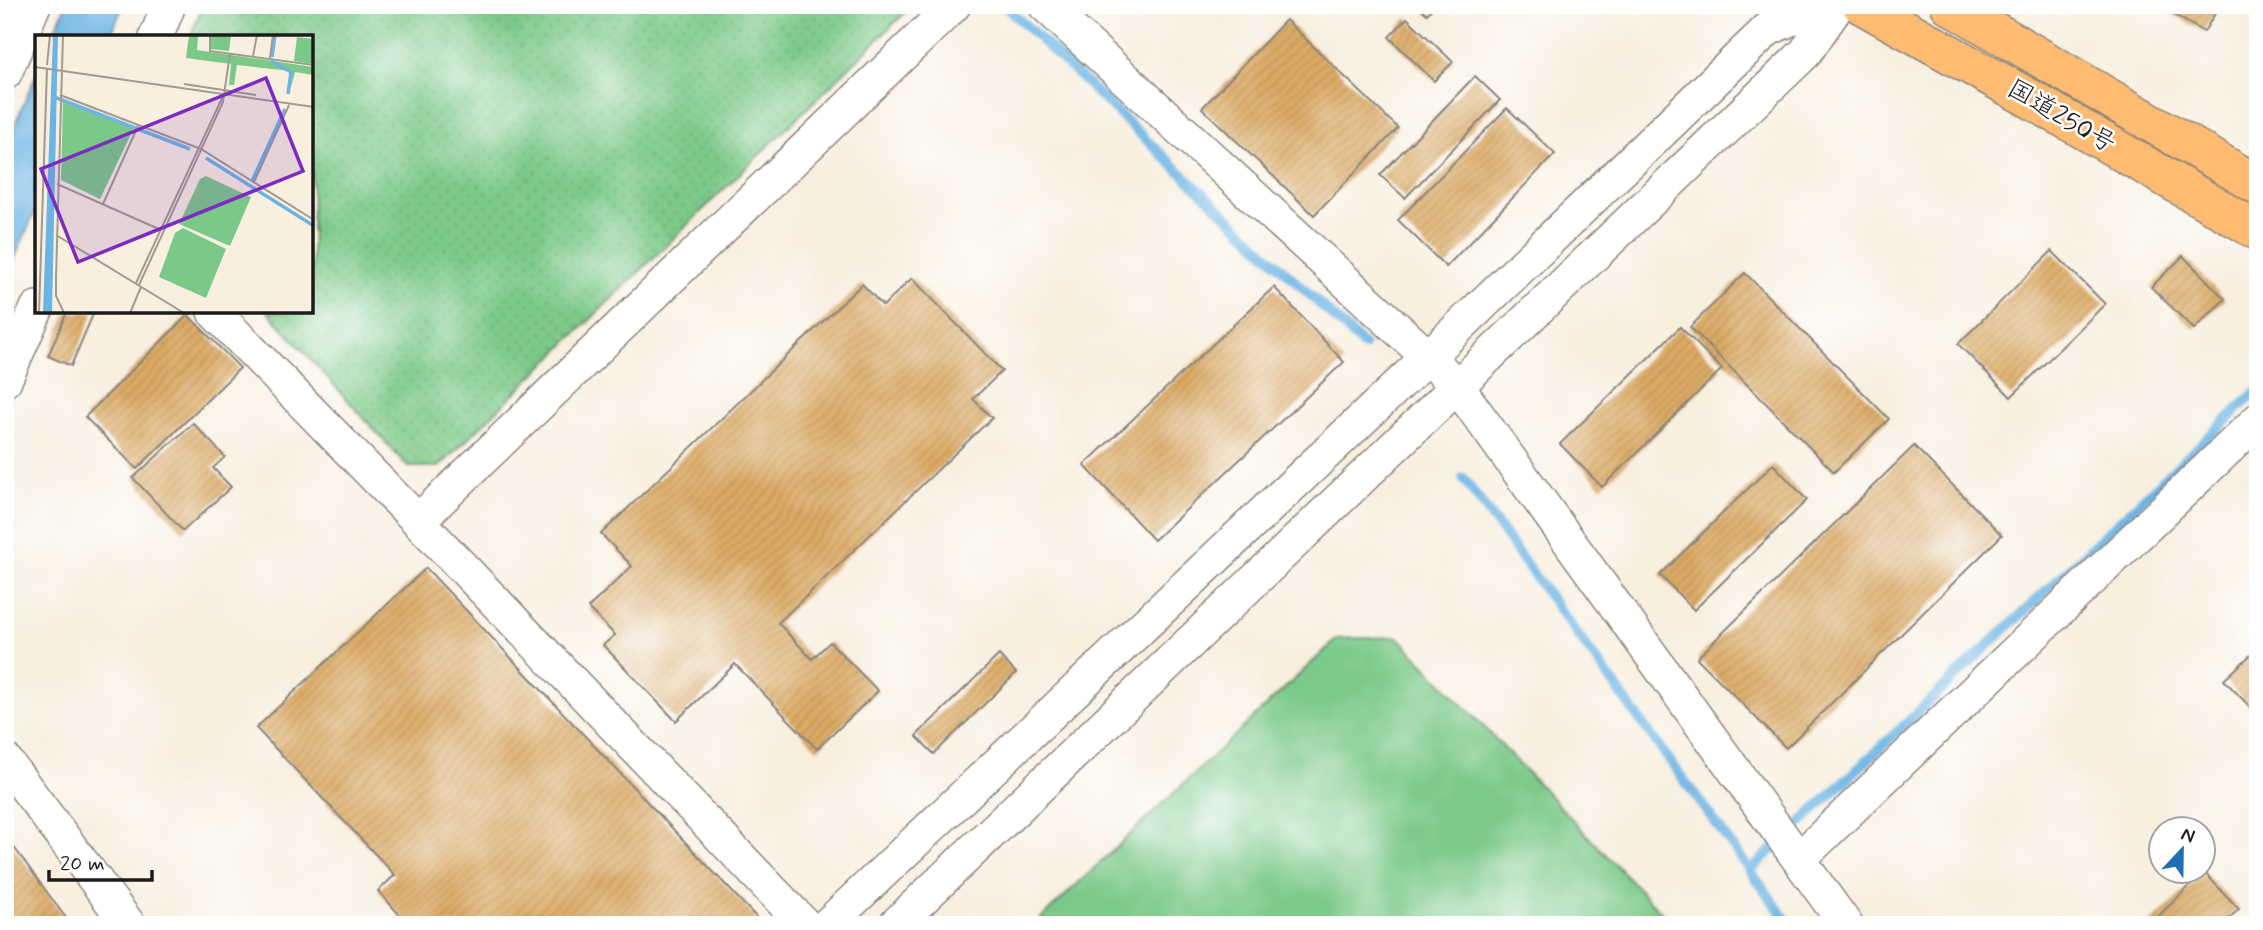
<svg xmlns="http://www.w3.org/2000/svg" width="2263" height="930" font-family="Mynerve,'Klee One',sans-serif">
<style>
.grass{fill:url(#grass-dots);stroke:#4c7252;stroke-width:2}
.pitch{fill:#7bc989;stroke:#4c7252;stroke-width:2}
.water{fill:#6cb4e3;stroke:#446880;stroke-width:2}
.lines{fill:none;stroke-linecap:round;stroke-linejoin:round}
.stream{stroke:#6cb4e3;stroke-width:10}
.building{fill:url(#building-hatch)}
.minor-casing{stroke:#8a867e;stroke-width:36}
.highway-casing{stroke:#8a867e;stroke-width:41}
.minor{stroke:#fff;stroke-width:33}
.highway{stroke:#ffbb71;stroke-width:38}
.labels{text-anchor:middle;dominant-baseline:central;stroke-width:5;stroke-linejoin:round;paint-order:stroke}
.street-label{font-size:26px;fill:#1c1c1c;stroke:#fff}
.inset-river{fill:none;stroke:#6cb4e3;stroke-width:3.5}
.inset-road{fill:none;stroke:#a09b91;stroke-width:2}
.view{fill:#7b2cbf;fill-opacity:0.15;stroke:#7b2cbf;stroke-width:3.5}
.inset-edge{fill:none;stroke:#1c1c1c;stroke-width:3.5}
</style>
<defs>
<pattern id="grass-dots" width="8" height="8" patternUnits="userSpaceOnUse" patternTransform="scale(1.75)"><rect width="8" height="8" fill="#7bc989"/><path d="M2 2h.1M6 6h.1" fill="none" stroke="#6aac76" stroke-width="1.8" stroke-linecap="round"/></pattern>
<pattern id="building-hatch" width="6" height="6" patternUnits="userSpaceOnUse" patternTransform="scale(1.75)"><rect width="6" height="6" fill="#dcaa65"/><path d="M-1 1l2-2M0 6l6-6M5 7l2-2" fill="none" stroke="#bc9257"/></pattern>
</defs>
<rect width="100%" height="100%" fill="#fff"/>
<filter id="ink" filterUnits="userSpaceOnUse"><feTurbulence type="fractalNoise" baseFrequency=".0143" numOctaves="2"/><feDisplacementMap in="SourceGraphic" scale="14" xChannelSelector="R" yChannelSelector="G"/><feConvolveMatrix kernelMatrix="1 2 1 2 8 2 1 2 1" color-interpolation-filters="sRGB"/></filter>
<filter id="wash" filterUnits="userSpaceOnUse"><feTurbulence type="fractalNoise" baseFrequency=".00686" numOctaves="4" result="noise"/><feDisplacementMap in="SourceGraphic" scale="28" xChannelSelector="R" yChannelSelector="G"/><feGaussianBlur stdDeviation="1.57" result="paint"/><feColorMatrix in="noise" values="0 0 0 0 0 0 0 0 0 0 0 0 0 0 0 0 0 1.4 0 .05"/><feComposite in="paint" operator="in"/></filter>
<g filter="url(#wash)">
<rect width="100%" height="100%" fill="#f8efdf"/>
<polygon class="grass" points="203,5 913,5 439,467 408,467 268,312 312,312 312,37 190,37"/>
<polygon class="pitch" points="1398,637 1673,925 1034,925 1337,639"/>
<g class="water">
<polygon points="66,5 123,5 110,37 52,37"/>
<polygon points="37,73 37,207 5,280 5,147"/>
</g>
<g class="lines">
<g class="stream">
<polyline points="1004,5 1364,346"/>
<polyline points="1463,478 1790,925"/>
<polyline points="1750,871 2258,390"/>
</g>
</g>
<g id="blocks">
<g class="building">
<polygon points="1417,5 1435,5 1427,14"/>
<polygon points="2157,5 2220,5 2204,32"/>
<polygon points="1407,18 1453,62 1434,81 1389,37"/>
<polygon points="1286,20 1398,128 1314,215 1202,108"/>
<polygon points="1475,76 1500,100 1405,198 1380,175"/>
<polygon points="1507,108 1555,154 1446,267 1398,220"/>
<polygon points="2052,251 2105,304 2011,397 1958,344"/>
<polygon points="2183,256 2225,299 2194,329 2151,287"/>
<polygon points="1745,273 1889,419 1834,472 1690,327"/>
<polygon points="912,278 1002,371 973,399 992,418 778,623 812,659 830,642 878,691 817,749 735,664 676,721 603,645 615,635 588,608 632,566 601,534 862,284 883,306"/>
<polygon points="1274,287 1344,362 1154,540 1084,465"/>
<polygon points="67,312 94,312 71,366 48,356"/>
<polygon points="188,315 240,368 137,469 85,417"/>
<polygon points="1680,327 1722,369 1602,487 1560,444"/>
<polygon points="193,423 225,457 213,468 231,487 183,531 133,478"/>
<polygon points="1914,446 2002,535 1786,748 1697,658"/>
<polygon points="1773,464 1807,500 1694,610 1660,575"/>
<polygon points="426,568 757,918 749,925 409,925 378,891 395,875 256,728"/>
<polygon points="2258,648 2258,715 2224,680"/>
<polygon points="999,655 1016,673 934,754 916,736"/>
<polygon points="5,835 71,925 5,925"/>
<polygon points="2204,872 2239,909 2222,925 2149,925"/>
</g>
</g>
</g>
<g filter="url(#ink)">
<use href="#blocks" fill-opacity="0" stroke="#8a867e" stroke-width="2"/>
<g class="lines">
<defs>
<g id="minor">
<polyline points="1045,5 1428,357 1457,386 1846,925"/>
<polyline points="156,37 169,5"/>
<polyline points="5,73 34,5"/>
<polyline points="214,312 418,521 805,925"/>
<polyline points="5,380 37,308"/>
<polyline points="418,521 954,5"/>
<polyline points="5,760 129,925"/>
<polyline points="1799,859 2258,420"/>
<polyline points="827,925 1428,357 1768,29 1823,5"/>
<polyline points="895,925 1805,53 1838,5"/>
</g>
<g id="highway">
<polyline points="1862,5 2029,98 2258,231"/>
<polyline points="1950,5 2258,185"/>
</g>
</defs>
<use href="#minor" class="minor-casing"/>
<use href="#highway" class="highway-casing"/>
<use href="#minor" class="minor"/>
<use href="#highway" class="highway"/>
</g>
</g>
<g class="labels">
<g class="street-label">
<text transform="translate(2061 117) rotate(30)">国道250号</text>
</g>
</g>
<g transform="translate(35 35)">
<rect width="278" height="278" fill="#f8efdf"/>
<path d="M 176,0 L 196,0 L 194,16 L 176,14 ZM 262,2 L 278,4 L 278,29 L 259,26 ZM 28,65 L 99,93 L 65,164 L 26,145 Z" fill="#7bc989"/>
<path d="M 154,0 L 163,0 L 162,15 L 278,32 L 278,40 L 260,37 L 254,59 L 256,36 L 202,30 L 199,50 L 194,50 L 196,29 L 151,23 Z" fill="#7bc989"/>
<path d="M 171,141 L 216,162 L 195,211 L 144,189 L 165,144 ZM 148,193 L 191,214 L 171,263 L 124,242 L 140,198 Z" fill="#7bc989"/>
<path d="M 18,0 L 23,0 L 17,278 L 8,278 Z" fill="#6cb4e3"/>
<path class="inset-river" d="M 237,22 L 240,0M 236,26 L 256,37 L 253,59M 19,62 L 155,114M 171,123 L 279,191M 217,146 L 250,74"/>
<path class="inset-road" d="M 28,0 L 21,243 L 21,261 L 29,278M 175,0 L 175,16 L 279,30M 218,21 L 222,0M 235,23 L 238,0M 12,30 L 15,0M 0,32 L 279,72M 149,49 L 221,60M 25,60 L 166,114 L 279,185M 219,147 L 254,70M 22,149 L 126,195M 68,169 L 103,91M 21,200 L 149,278M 101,248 L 188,61M 104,250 L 188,67 L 195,18M 4,278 L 12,33M 95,278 L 106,252"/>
<path class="view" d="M 231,43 L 268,136 L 43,227 L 6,134 Z"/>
<rect width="278" height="278" class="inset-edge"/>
</g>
<rect width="2263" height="930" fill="none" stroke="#fff" stroke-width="28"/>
<g transform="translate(2182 850) rotate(22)"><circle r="33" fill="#ffffff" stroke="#a4a4a4" stroke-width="2"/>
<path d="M0-5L12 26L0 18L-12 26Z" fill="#1f6fb2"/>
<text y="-10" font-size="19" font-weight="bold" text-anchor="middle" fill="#1c1c1c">N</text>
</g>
<path d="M49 870v10h103v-10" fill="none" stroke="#1c1c1c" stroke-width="3.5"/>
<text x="60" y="870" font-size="21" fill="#1c1c1c" stroke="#ffffff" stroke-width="5" paint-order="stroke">20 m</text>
</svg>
